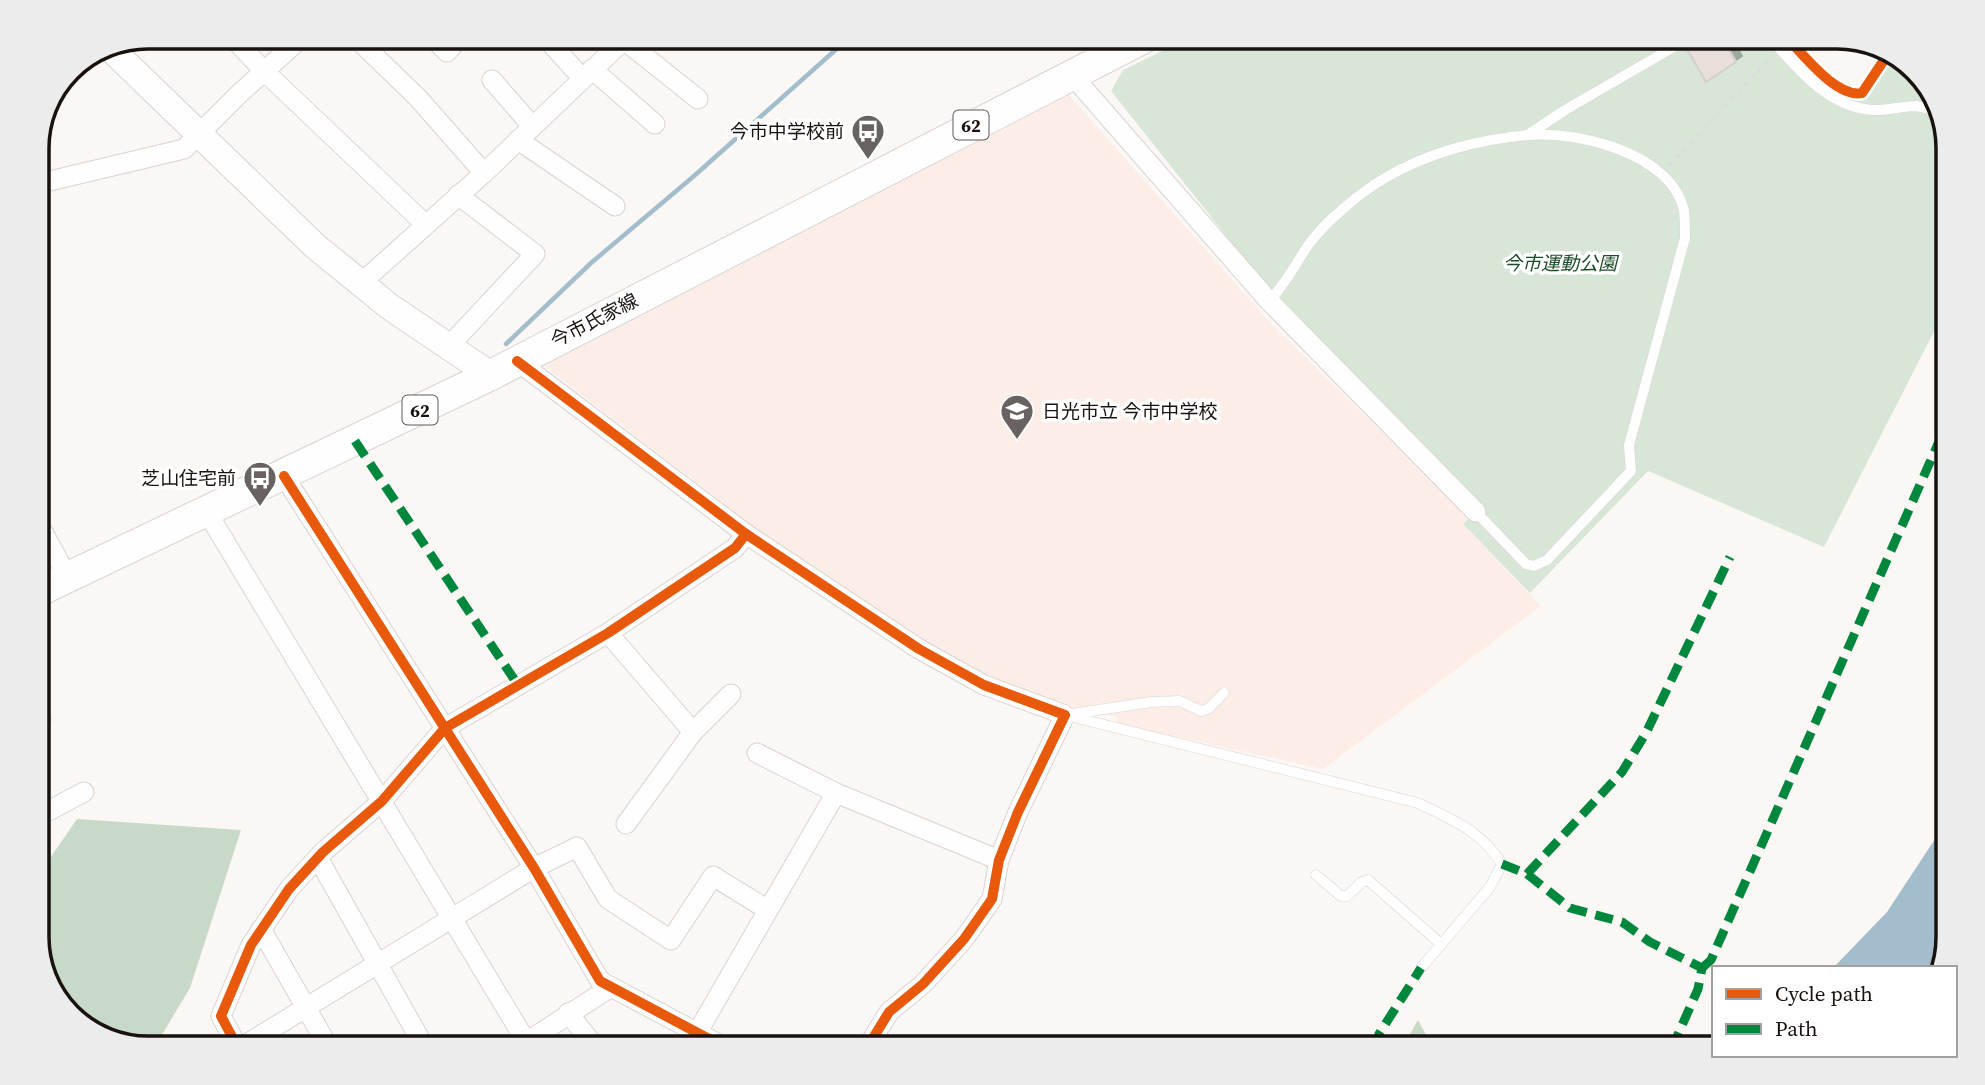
<svg xmlns="http://www.w3.org/2000/svg" width="1985" height="1085" font-family="'Source Serif 4','Noto Sans JP',serif">
<style>
.built{fill:#fceee7}
.green{fill:#d8e6d7}
.forest{fill:#c9d9c8}
.water{fill:#a4bdcc}
.lines{fill:none;stroke-linecap:round;stroke-linejoin:round}
.stream{stroke:#a4bdcc;stroke-width:4.5}
.building{fill:#e8dfda;stroke:#d4cfcd;stroke-width:2;filter:url(#shadow)}
.lane-casing{stroke:#d9d3d1;stroke-width:11}
.street-casing{stroke:#d9d3d1;stroke-width:21}
.secondary-casing{stroke:#d9d3d1;stroke-width:28}
.primary-casing{stroke:#d9d3d1;stroke-width:32}
.path{stroke:#dddcdc;stroke-width:2.5;stroke-dasharray:5 5;stroke-linecap:butt}
.lane{stroke:#fefefe;stroke-width:10}
.street{stroke:#fefefe;stroke-width:19}
.secondary{stroke:#fefefe;stroke-width:26}
.primary{stroke:#fefefe;stroke-width:30}
.quiet{stroke:#00873e;stroke-width:9;stroke-dasharray:18 9;stroke-linecap:butt}
.cycleway-casing{stroke:#fff;stroke-width:15}
.cycleway{stroke:#e8590c;stroke-width:10}
.labels{text-anchor:middle;dominant-baseline:central;stroke-width:7;stroke-linejoin:round;paint-order:stroke}
.shield{fill:#fff;stroke:#5e5a58;stroke-width:2}
.shield-label{font-size:18px;font-weight:bold;fill:#191310}
.poi-label{font-size:19px;fill:#191310;stroke:#fff;text-anchor:end}
.park-label{font-size:19px;font-style:italic;fill:#1b4d27;stroke:#fff}
.street-label{font-size:19px;fill:#191310;stroke:#fff}
.rim{fill:none;stroke:#191310;stroke-width:3.5}
</style>
<defs>
<filter id="shadow"><feDropShadow dx="6" dy="-6" stdDeviation="0" flood-color="#0004"/></filter>
</defs>
<rect width="100%" height="100%" fill="#fbf7f5"/>
<polygon class="built" points="1069,95 1273,326 1471,517 1464,525 1541,606 1323,769 1118,724 1117,717 1058,704 991,678 934,647 763,534 544,366"/>
<path class="green" d="M 1191,37 L 1779,37 C 1804,64 1827,93 1864,101 L 1894,55 L 1930,86 L 1948,141 L 1948,304 L 1824,547 L 1648,471 L 1530,593 L 1463,524 L 1471,517 L 1259,277 L 1111,91 L 1123,70 Z"/>
<g class="forest">
<polygon points="77,819 241,830 190,988 154,1048 98,1037 56,999 37,945 37,877"/>
<polygon points="1418,1020 1433,1048 1402,1048"/>
</g>
<polygon class="water" points="1948,800 1948,937 1941,968 1833,968 1887,912 1939,833"/>
<g class="lines">
<polyline class="stream" points="506,344 591,263 694,176 850,37"/>
</g>
<polygon class="building" points="1707,37 1752,37 1729,50 1736,62 1706,82 1687,49"/>
<g class="lines">
<defs>
<g id="lane">
<path d="M 1770,38 C 1799,70 1830,110 1877,110 C 1890,110 1903,106 1916,106 C 1923,107 1930,109 1938,110"/>
<polyline points="1529,134 1565,110 1691,37"/>
<path d="M 1269,301 C 1287,283 1295,264 1309,244 C 1326,221 1361,192 1385,178 C 1427,153 1479,139 1528,135 C 1578,131 1672,153 1684,211 C 1685,220 1685,229 1685,238 L 1629,445 L 1631,471 L 1547,560 L 1534,566 L 1526,564 L 1476,512"/>
<polyline points="1072,714 1151,702 1180,701 1201,711 1208,709 1224,693"/>
<path d="M 1065,715 L 1418,803 C 1453,820 1480,830 1502,864 L 1490,887 L 1421,968"/>
<polyline points="1316,875 1341,896 1347,896 1362,882 1368,880 1441,944"/>
</g>
<g id="street">
<polyline points="232,37 264,71 425,224"/>
<polyline points="355,37 418,98 484,173"/>
<polyline points="432,37 447,52 460,37"/>
<polyline points="545,37 582,78"/>
<polyline points="1769,37 1770,38"/>
<polyline points="624,40 698,99"/>
<polyline points="592,69 655,124"/>
<polyline points="1071,74 1269,301 1476,512"/>
<polyline points="492,80 532,126"/>
<polyline points="518,140 615,206"/>
<polyline points="37,184 184,149 238,95 302,37"/>
<polyline points="360,284 484,173 627,37"/>
<polyline points="448,347 535,254 458,195"/>
<polyline points="517,361 746,534 919,649 984,685 1065,715 1018,812 999,860 992,899 964,939 923,984 889,1012 867,1048"/>
<polyline points="284,476 534,868 600,981 726,1048"/>
<polyline points="207,512 530,1048"/>
<polyline points="37,521 68,578"/>
<polyline points="608,633 693,732"/>
<polyline points="37,721 41,719"/>
<polyline points="757,753 836,793 999,860"/>
<polyline points="37,817 84,792"/>
<polyline points="626,824 693,732 731,694"/>
<polyline points="318,858 425,1048"/>
<polyline points="261,929 329,1048"/>
<polyline points="568,1013 596,1048"/>
<polyline points="697,1033 836,793"/>
<polyline points="525,1043 611,987"/>
<polyline points="238,1048 221,1016 251,945 289,889 323,852 382,801 445,728 608,633 735,548 746,534"/>
<polyline points="240,1048 534,868 577,847 608,899 671,940 713,876 768,910"/>
</g>
<polyline id="secondary" points="113,51 315,246 390,307 491,375"/>
<polyline id="primary" points="37,592 491,375 1146,37"/>
</defs>
<use href="#lane" class="lane-casing"/>
<use href="#street" class="street-casing"/>
<use href="#secondary" class="secondary-casing"/>
<use href="#primary" class="primary-casing"/>
<g class="path">
<polyline points="1796,47 1804,37"/>
<polyline points="1669,166 1772,56"/>
</g>
<use href="#lane" class="lane"/>
<use href="#street" class="street"/>
<use href="#secondary" class="secondary"/>
<use href="#primary" class="primary"/>
<g class="quiet">
<polyline points="355,441 518,685"/>
<polyline points="1502,864 1527,874 1570,908 1622,922 1650,942 1702,968 1698,989 1672,1048"/>
<polyline points="1527,874 1622,772 1646,733 1730,557"/>
<polyline points="1702,968 1711,960 1948,421"/>
<polyline points="1374,1048 1379,1034 1421,968"/>
</g>
<defs>
<g id="cycleway">
<path d="M 1786,37 C 1803,54 1836,98 1862,93 L 1890,51"/>
<polyline points="517,361 746,534 919,649 984,685 1065,715 1018,812 999,860 992,899 964,939 923,984 889,1012 867,1048"/>
<polyline points="284,476 534,868 600,981 726,1048"/>
<polyline points="238,1048 221,1016 251,945 289,889 323,852 382,801 445,728 608,633 735,548 746,534"/>
</g>
</defs>
<use href="#cycleway" class="cycleway-casing"/>
<use href="#cycleway" class="cycleway"/>
</g>
<defs>
<symbol id="bus-pin" viewBox="-11 -11 22 30"><path d="M0 17L-7.5 6A9.5 9.5 0 1 1 7.5 6Z" fill="#686360" stroke="#fff"/><path d="M-5-6H5V4H4V6H2V4H-2V6H-4V4H-5ZM-3.5-4V0h7V-4ZM-3.5 1.2v1.5H-2V1.2ZM2 1.2v1.5H3.5V1.2Z" fill="#fff"/></symbol>
<symbol id="school-pin" viewBox="-11 -11 22 30"><path d="M0 17L-7.5 6A9.5 9.5 0 1 1 7.5 6Z" fill="#686360" stroke="#fff"/><path d="M0-5L7-2L0 1L-7-2ZM-4 1L0 2.5L4 1V4Q0 6-4 4Z" fill="#fff"/></symbol>
</defs>
<g fill-rule="evenodd">
<use href="#bus-pin" x="849" y="112" width="38" height="52"/>
<use href="#school-pin" x="998" y="392" width="38" height="52"/>
<use href="#bus-pin" x="241" y="459" width="38" height="52"/>
</g>
<g class="labels">
<g class="shield">
<rect x="953.5" y="110.5" width="35" height="29" rx="5"/>
<rect x="402.5" y="395.5" width="35" height="29" rx="5"/>
</g>
<g class="shield-label">
<text x="971" y="125">62</text>
<text x="420" y="410">62</text>
</g>
<g class="poi-label">
<text x="844" y="131">今市中学校前</text>
<text x="1042" y="411" text-anchor="start">日光市立 今市中学校</text>
<text x="236" y="478">芝山住宅前</text>
</g>
<g class="park-label">
<text x="1560" y="263">今市運動公園</text>
</g>
<g class="street-label">
<text transform="translate(594 320) rotate(-27)">今市氏家線</text>
</g>
</g>
<path d="M0 0H1985V1085H0ZM148 49H1837A99 99 0 0 1 1936 148V937A99 99 0 0 1 1837 1036H148A99 99 0 0 1 49 937V148A99 99 0 0 1 148 49Z" fill="#edecec" fill-rule="evenodd"/>
<path class="rim" d="M148 49H1837A99 99 0 0 1 1936 148V937A99 99 0 0 1 1837 1036H148A99 99 0 0 1 49 937V148A99 99 0 0 1 148 49Z"/>
<rect x="1712" y="966" width="245" height="91" fill="#ffffff" stroke="#a3a19f" stroke-width="2"/>
<rect x="1726" y="989" width="35" height="10" fill="#e8590c" stroke="#a3a19f" stroke-width="2"/>
<text x="1775" y="1001" font-size="21" fill="#191310">Cycle path</text>
<rect x="1726" y="1024" width="35" height="10" fill="#00873e" stroke="#a3a19f" stroke-width="2"/>
<text x="1775" y="1036" font-size="21" fill="#191310">Path</text>
</svg>
